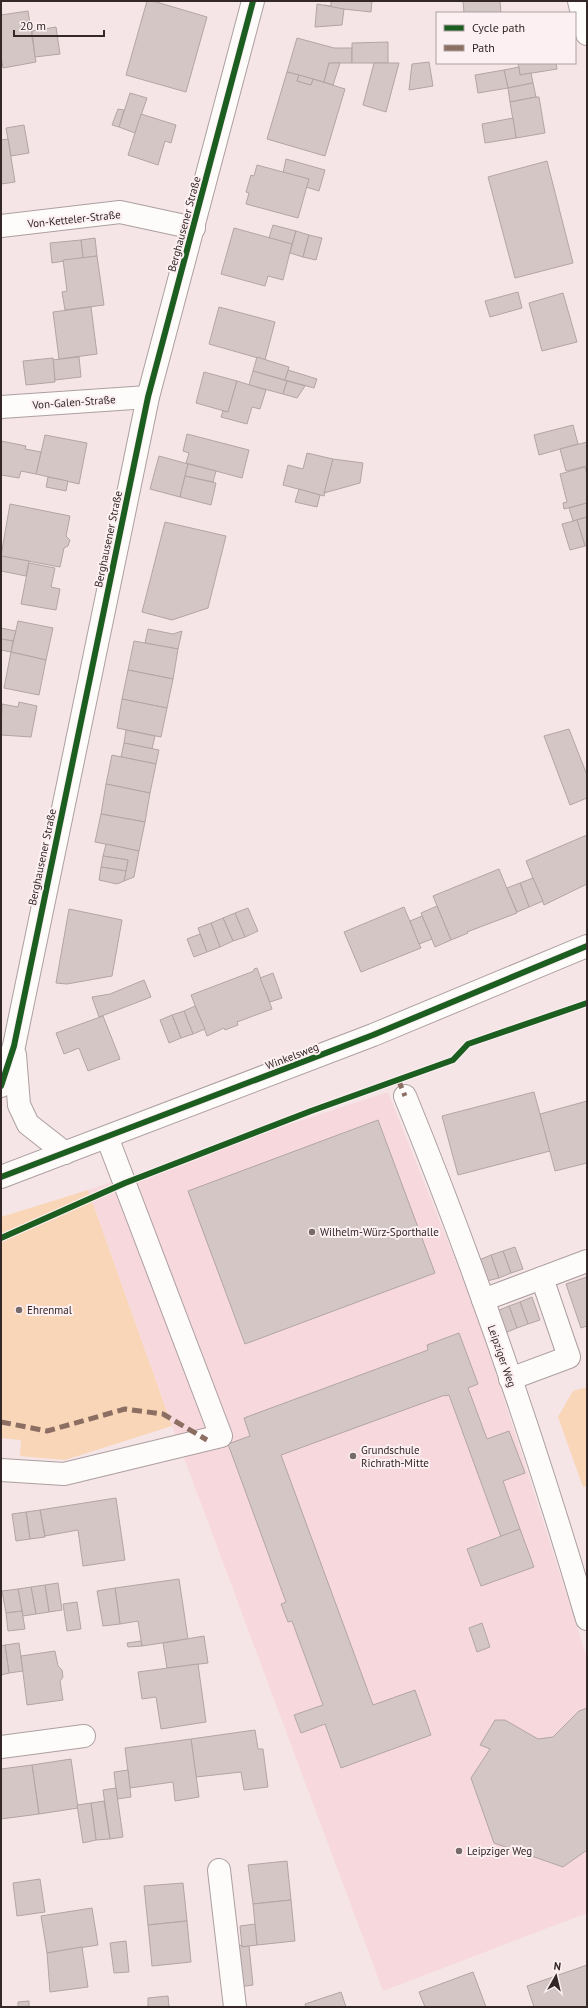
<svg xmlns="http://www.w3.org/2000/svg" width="588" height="2008" font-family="'PT Sans',sans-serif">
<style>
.built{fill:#f7d9dd}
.green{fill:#f8d6b7}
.building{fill:#d3c6c5;stroke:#b2a5a4}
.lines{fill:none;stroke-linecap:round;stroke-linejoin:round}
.minor-casing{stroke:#ac9fa1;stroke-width:24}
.major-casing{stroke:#ac9fa1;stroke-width:24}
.minor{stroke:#fefbfb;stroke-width:22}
.major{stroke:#fefbfb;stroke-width:22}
.quiet{stroke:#8d6e63;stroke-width:5;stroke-dasharray:10 5;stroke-linecap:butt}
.cycleway-casing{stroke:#fdf0f2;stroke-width:8}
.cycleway{stroke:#1b5e20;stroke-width:6}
.poi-dot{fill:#776a6b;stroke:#fdf0f2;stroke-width:1.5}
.labels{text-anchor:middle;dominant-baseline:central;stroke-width:4;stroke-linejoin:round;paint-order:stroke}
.street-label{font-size:11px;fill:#332728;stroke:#fdf0f2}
.poi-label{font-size:11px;fill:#332728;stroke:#fdf0f2;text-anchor:start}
</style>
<rect width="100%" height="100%" fill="#f6e5e7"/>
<polygon class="built" points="388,1092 476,1312 587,1658 587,1913 383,1991 172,1426 88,1190"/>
<g class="green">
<polygon points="88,1190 172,1426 65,1460 20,1456 21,1440 1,1438 1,1217"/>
<polygon points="587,1387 587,1486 583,1487 558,1417 573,1391"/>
</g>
<g class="building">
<polygon points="147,1 153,1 207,17 186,92 126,75"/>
<polygon points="331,1 372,1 371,12 325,7 324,5 331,6"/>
<polygon points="463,1 500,1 501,13 464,13"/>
<polygon points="317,4 344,9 342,25 315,27"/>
<polygon points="28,11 36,62 3,68 1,56 1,15"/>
<polygon points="56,27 60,54 35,57 32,31"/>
<polygon points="297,38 334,48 352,48 352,63 329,63 324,82 287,72"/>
<polygon points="388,42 388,63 352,63 352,43"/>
<polygon points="429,62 433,86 409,90 412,64"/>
<polygon points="329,63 340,63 333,85 324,82"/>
<polygon points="374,63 399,63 386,112 363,105"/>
<polygon points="518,63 556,63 557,69 520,75"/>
<polygon points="519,67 520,75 531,73 533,83 508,88 504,70"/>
<polygon points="504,70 508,88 478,93 475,75"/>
<polygon points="287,72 299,75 297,81 311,85 313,79 345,89 325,156 267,139"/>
<polygon points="299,75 313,79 311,85 297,81"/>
<polygon points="533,83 536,97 510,102 508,88"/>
<polygon points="130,93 147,98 135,133 119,127"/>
<polygon points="536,97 539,97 545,133 516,138 510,102"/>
<polygon points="118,109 124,110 119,127 112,125"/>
<polygon points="141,114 176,125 171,143 165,141 158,165 128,155"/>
<polygon points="513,118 516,138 485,143 482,124"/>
<polygon points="24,125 29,153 11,156 6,128"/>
<polygon points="8,139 15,182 1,184 1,140"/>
<polygon points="286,159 325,170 319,191 306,187 309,179 283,173"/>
<polygon points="547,161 573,263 515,278 488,177"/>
<polygon points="257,165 309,179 298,218 246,204 249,193 246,192 251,175 254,176"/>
<polygon points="273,225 296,231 292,244 269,238"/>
<polygon points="234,228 292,244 283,280 268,276 265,286 221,274"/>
<polygon points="296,231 309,235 303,257 290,253"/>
<polygon points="309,235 322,238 316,260 303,257"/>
<polygon points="95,238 97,256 83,258 81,240"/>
<polygon points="81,240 83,258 52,263 50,243"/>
<polygon points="97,256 104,305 65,310 62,292 67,291 63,260"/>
<polygon points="518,292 522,308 490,317 485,301"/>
<polygon points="563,293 577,342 542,351 529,303"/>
<polygon points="91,307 97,354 59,359 53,312"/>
<polygon points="219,307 275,322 265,360 209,344"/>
<polygon points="79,357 81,377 55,380 52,360"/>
<polygon points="257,357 289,367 285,380 253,371"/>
<polygon points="53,358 55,382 26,385 23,361"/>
<polygon points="288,370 317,379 314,388 285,380"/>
<polygon points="253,371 287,381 283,394 249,385"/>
<polygon points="204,372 237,381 228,412 196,403"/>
<polygon points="237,381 266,390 260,409 252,407 247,424 221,417 223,411 228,412"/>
<polygon points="287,381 305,386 297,398 283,394"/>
<polygon points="573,425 578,444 539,455 534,435"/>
<polygon points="187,434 249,450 242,478 186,463 189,453 183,451"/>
<polygon points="45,435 87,443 79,484 36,474"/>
<polygon points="1,441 26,446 25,449 41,452 36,474 21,471 19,478 1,475"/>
<polygon points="587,442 587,466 566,471 560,449"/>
<polygon points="307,453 333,459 324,496 283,485 288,465 303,469"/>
<polygon points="159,456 188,464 180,497 150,489"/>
<polygon points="333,459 363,463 360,483 324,493"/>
<polygon points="188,464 216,471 213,482 185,476"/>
<polygon points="585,467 587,474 587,503 564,509 563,503 567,502 560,474"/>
<polygon points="185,476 216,483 211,505 180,497"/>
<polygon points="48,477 68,481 66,491 46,487"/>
<polygon points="299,489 320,495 317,507 295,502"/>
<polygon points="587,503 587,517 573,521 569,508"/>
<polygon points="10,504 70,516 66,536 70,540 68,546 64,548 60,567 1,556"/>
<polygon points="587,517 587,545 585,546 577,520"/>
<polygon points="577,520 585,546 570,550 562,524"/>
<polygon points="165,522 226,536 208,608 172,620 142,612"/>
<polygon points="1,556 29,561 26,576 1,571"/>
<polygon points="29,563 55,568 51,587 60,589 56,610 21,604"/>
<polygon points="18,621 53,628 46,660 11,652"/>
<polygon points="1,628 16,631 13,641 1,639"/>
<polygon points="148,629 173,634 182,631 178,649 145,643"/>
<polygon points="1,639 13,641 11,652 1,650"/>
<polygon points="134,641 178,649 173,679 128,670"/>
<polygon points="11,652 46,660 39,695 4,688"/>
<polygon points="128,670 173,679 167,708 122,699"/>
<polygon points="122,699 167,708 161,737 117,728"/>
<polygon points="19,702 37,706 31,737 1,735 2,704 18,707"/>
<polygon points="569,729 587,775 587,798 570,805 544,736"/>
<polygon points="126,730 155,736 152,749 124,743"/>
<polygon points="124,743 159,750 156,764 121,757"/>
<polygon points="112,755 156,764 150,793 106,784"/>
<polygon points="106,784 150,793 145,822 101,814"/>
<polygon points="101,814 145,822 139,851 95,842"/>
<polygon points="587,835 587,884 544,905 526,861"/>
<polygon points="106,844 139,851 134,877 124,881 128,860 103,856"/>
<polygon points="103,856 128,860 126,871 101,867"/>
<polygon points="101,867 126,871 124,881 117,884 99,880"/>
<polygon points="499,869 517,913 467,932 468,933 451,940 433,896"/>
<polygon points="533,878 543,901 529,907 520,883"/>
<polygon points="520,883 529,907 517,912 507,888"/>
<polygon points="437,906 451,940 435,947 421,913"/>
<polygon points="404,907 421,948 361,972 344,932"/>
<polygon points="248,908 258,931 245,937 235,913"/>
<polygon points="69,909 122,920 112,976 67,984 56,983"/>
<polygon points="235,913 245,937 233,941 223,918"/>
<polygon points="422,916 432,939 419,944 410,921"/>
<polygon points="223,918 233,941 220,947 211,923"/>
<polygon points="211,923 220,947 207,952 198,928"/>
<polygon points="200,934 207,952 194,957 187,939"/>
<polygon points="257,968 272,1009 237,1022 238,1025 225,1030 224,1028 207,1036 191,995 254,971 254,969"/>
<polygon points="273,973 282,998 270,1002 260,978"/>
<polygon points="144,980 151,997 99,1017 92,997 110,994"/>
<polygon points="195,1006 205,1029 193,1034 184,1011"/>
<polygon points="184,1011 193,1034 181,1038 172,1015"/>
<polygon points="172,1015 181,1038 169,1043 160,1020"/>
<polygon points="103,1016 120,1059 88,1071 79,1048 64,1054 56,1033"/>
<polygon points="534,1092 550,1151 458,1175 442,1116"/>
<polygon points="587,1101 587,1163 555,1171 540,1114"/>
<polygon points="378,1120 435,1273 245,1344 188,1191"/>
<polygon points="515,1247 523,1269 511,1273 503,1251"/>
<polygon points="503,1251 511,1273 499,1278 491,1255"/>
<polygon points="491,1255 499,1278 487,1281 479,1260"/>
<polygon points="587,1277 587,1326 581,1328 566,1284"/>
<polygon points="532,1297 540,1320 528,1324 520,1302"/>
<polygon points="520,1302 528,1324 517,1328 509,1306"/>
<polygon points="509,1306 517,1328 505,1333 497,1311"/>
<polygon points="459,1333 478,1384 468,1388 487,1439 509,1431 525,1473 503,1481 520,1529 501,1537 449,1395 445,1396 445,1395 281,1455 373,1705 415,1690 431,1735 341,1768 325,1724 301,1733 294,1715 323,1705 292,1621 288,1622 281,1604 286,1602 228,1444 250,1436 244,1418 428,1350 427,1345"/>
<polygon points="116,1498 125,1560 83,1566 78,1530 45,1536 40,1510"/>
<polygon points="40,1510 45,1537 30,1539 26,1512"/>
<polygon points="26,1512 30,1539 16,1541 12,1514"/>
<polygon points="520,1529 534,1567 481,1586 467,1549"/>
<polygon points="179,1579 188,1639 142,1646 138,1621 120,1624 115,1588"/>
<polygon points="58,1583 62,1610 49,1612 45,1585"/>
<polygon points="45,1585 49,1612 36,1614 31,1587"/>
<polygon points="31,1587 36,1614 23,1616 18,1589"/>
<polygon points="115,1588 120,1624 103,1626 97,1591"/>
<polygon points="18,1589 22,1611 6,1613 2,1591"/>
<polygon points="77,1602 81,1629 67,1631 63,1604"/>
<polygon points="22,1611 25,1629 8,1631 6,1613"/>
<polygon points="482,1623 490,1647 477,1652 469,1628"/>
<polygon points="204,1636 208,1663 167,1668 163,1643"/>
<polygon points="141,1641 142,1646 128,1647 127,1643"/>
<polygon points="19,1643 23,1671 9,1673 5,1645"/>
<polygon points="5,1645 9,1673 1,1675 1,1646"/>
<polygon points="55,1651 58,1666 62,1670 63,1677 60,1681 63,1700 27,1705 21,1656"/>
<polygon points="198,1664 206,1722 161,1729 156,1697 142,1699 138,1672"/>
<polygon points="587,1708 587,1850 563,1867 494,1843 471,1778 490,1749 480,1745 495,1720 505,1720 538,1739 553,1737 579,1711"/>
<polygon points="255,1730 258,1749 263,1749 268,1787 244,1790 241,1772 196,1777 191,1739"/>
<polygon points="191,1739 199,1797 175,1801 173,1782 130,1788 125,1748"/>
<polygon points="71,1759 78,1808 39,1814 32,1765"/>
<polygon points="32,1765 39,1814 1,1819 1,1769"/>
<polygon points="128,1770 131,1797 117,1799 114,1772"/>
<polygon points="116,1788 123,1837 110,1839 103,1790"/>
<polygon points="104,1801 110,1839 96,1840 91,1803"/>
<polygon points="91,1803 96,1840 83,1843 77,1805"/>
<polygon points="287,1861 291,1900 253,1904 248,1865"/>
<polygon points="40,1879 45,1912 17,1916 13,1883"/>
<polygon points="183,1883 187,1921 148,1925 144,1886"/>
<polygon points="291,1900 295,1941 257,1945 253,1904"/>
<polygon points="92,1908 98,1945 47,1953 41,1916"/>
<polygon points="187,1921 191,1962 152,1966 148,1925"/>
<polygon points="255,1924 257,1945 242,1947 240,1926"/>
<polygon points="126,1941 129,1972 114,1973 110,1943"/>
<polygon points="242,1945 242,1947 249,1946 253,1985 238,1987 234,1947"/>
<polygon points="82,1947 88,1987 50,1992 47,1953"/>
<polygon points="587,1965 587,2007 534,2007 527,1986"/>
<polygon points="473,1972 486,2007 425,2007 419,1992"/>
<polygon points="341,1992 346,2007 306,2007 305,2004"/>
<polygon points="168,1996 169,2007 148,2007 148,1998"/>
<polygon points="29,2001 29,2007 18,2007 18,2002"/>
</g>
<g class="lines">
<defs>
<g id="minor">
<polyline points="579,1 587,34"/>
<polyline points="1,226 120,212 194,228"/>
<polyline points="1,407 148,397"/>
<polyline points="15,1055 19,1105 28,1124 65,1153"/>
<polyline points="1,1086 14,1046 148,397 253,1"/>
<path d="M 405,1096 C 475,1267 535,1442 587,1619"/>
<polyline points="483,1300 587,1261"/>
<polyline points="510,1379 569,1357 542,1278"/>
<polyline points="1,1470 64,1474 221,1436 107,1137"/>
<polyline points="1,1747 84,1736"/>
<polyline points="219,1870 235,2007"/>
</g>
<polyline id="major" points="1,1177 373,1035 587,946"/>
</defs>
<use href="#minor" class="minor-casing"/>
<use href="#major" class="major-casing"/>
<use href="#minor" class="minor"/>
<use href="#major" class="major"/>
<g class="quiet">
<polyline points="398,1079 405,1096"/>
<polyline points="1,1422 47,1431 125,1409 163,1414 207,1440"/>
</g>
<defs>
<g id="cycleway">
<polyline points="1,1086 14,1046 148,397 253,1"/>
<polyline points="1,1177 373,1035 587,946"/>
<polyline points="1,1238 125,1183 311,1111 453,1060 468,1044 587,1003"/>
</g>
</defs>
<use href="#cycleway" class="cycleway-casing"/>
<use href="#cycleway" class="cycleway"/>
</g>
<g class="poi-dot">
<circle cx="312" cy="1232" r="4"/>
<circle cx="19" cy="1310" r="4"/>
<circle cx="353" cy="1456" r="4"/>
<circle cx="459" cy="1851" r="4"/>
</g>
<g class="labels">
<g class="street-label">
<text transform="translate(74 219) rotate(-6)">Von-Ketteler-Straße</text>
<text transform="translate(184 224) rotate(-75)">Berghausener Straße</text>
<text transform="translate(74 402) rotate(-4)">Von-Galen-Straße</text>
<text transform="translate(108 539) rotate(-78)">Berghausener Straße</text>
<text transform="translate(42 857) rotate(-78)">Berghausener Straße</text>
<text transform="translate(292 1056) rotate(-21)">Winkelsweg</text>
<text transform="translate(502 1356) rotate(71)">Leipziger Weg</text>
</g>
<g class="poi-label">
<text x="320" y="1232">Wilhelm-Würz-Sporthalle</text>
<text x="27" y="1310">Ehrenmal</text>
<text x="361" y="1450">Grundschule<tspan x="361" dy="13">Richrath-Mitte</tspan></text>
<text x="467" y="1851">Leipziger Weg</text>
</g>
</g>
<rect width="588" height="2008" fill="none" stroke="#332728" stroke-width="4"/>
<rect x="436" y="12" width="140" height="52" fill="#fdf0f2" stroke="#aca0a1"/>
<rect x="444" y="25" width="20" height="6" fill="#1b5e20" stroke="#aca0a1"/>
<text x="472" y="32" font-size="12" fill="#332728">Cycle path</text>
<rect x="444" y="45" width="20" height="6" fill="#8d6e63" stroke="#aca0a1"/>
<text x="472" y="52" font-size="12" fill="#332728">Path</text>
<g transform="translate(556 1976) rotate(8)" stroke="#fdf0f2" stroke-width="3" paint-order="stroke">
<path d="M0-3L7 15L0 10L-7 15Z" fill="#332728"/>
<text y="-6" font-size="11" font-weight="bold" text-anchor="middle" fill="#332728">N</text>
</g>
<path d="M14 30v6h90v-6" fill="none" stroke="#332728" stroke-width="2"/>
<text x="20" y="30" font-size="12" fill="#332728" stroke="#fdf0f2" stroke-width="3" paint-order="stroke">20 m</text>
</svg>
